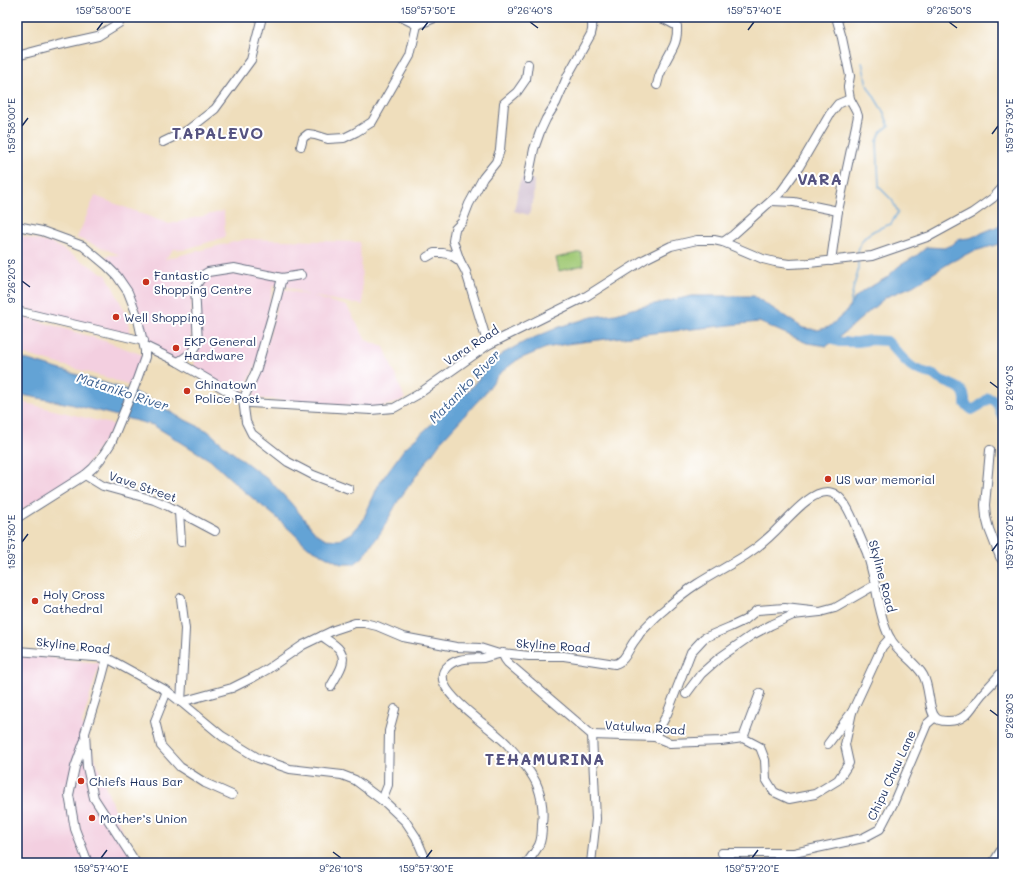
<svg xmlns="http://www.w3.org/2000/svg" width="1020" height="880" font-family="Mali,sans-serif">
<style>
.built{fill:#f3cfe0}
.industrial{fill:#cfbdcf}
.green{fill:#a0c975;stroke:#5e7c6a}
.water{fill:#63a3d5;stroke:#3f699a}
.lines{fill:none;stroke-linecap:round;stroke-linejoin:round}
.stream{stroke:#63a3d5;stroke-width:1.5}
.river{stroke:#63a3d5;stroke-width:10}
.minor-casing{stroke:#656c7f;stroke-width:10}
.minor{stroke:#fff;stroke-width:8}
.ticks{fill:none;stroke:#1b2f5e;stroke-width:1.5}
.poi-dot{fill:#c8321e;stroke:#fff;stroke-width:1.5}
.labels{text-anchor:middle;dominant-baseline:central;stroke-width:4;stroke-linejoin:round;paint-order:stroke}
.poi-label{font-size:12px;fill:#1b2f5e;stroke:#fff;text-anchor:start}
.street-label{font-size:12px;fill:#1b2f5e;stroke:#fff}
.water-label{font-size:13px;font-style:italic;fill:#385d8e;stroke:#fff}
.district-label{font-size:16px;font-weight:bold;letter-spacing:1px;fill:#555381;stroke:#fff}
.neatline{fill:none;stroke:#1b2f5e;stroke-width:1.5}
.ticks-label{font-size:10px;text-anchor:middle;fill:#1b2f5e}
</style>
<rect width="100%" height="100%" fill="#fff"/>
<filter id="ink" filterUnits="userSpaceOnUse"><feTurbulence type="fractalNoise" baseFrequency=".025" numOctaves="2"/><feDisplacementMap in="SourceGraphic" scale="8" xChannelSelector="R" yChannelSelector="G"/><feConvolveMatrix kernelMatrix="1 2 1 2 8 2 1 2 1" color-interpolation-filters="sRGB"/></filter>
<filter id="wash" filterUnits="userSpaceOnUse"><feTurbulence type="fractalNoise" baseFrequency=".012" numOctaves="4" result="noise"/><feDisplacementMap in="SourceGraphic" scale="16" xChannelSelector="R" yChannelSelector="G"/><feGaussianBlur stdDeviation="0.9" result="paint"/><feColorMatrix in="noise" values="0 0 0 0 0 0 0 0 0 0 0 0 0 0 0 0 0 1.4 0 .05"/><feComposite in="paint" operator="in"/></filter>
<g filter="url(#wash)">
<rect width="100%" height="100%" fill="#efdebc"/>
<g class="built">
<polygon points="95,196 169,224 224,211 225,237 183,250 174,249 165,259 246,239 360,242 363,305 311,296 347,306 366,340 384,347 405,399 388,405 370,408 253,398 281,288 310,296 286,286 273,285 260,358 239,398 194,371 199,287 209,277 205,277 192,293 191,360 177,363 147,346 136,305 104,258 110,255 120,255 77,238"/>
<polygon points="17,235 54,244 107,276 126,313 131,335 17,307"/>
<polygon points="17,316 29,318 105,341 143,355 132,387 108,378 27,355 17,354"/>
<polygon points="17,401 115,425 79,476 17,513"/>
<polygon points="17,654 100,663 82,723 134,863 21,863 17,851"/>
</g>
<polygon class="industrial" points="523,177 534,180 533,200 529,215 514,211 519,185"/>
<polygon class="green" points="581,252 584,265 559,271 556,258"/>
<polygon class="water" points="1003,224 1003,243 971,252 951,262 913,286 886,297 843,334 827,346 807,343 759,322 654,333 566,344 546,348 517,360 499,374 485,393 442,440 398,501 381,532 362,558 354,564 341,564 308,547 276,517 245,492 210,460 153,425 70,404 17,394 17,358 28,360 121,388 146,397 179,417 208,431 228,449 270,481 290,502 316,533 326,539 339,540 352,533 362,522 379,484 404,449 467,392 493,362 502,354 526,341 562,326 592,317 616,314 636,308 692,296 754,296 803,328 818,330 829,327 846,312 854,299 863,291 886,278 899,266 916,256 927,247 944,248 952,245 958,239 970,238"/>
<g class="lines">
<g class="stream">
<path d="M 858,256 C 857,236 875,229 891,224 L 898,212 L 892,200 L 879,187 L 877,141 L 881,132 L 889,126 L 884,113 L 867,85 L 862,62"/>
<polyline points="850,305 854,285 858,272 858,261"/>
</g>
<path class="river" d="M 828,337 L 839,342 L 858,342 L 870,340 L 887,341 C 895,349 902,359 911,366 C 917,371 924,372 931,374 C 935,375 936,377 939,379 C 951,386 967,385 965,404 L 972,410 L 979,406 L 989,398 L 997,402 L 1001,414 L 1003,416"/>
</g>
</g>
<g filter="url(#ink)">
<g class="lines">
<defs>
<g id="minor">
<polyline points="401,17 417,25 437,17"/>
<polyline points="17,56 58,45 98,36 119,23 122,17"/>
<path d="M 657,85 C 658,79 660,73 663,67 C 670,50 678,46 677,26 L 666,20 L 658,17"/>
<polyline points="163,142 188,130 215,109 251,60 262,17"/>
<polyline points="301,146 303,138 308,134 315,135 328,139 344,138 356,132 372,122 410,56 417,25"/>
<path d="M 528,179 L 534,149 L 540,132 L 546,119 L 556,103 L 568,75 L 591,34 C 593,28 593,22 589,17"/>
<polyline points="772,201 794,202 838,211"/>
<polyline points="17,226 42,231 83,246 107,266 117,276 128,292 137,315 145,351 145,357 135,385 111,443 100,460 93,468 85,475 17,518"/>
<polyline points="723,242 733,235 781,192 799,167 830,114 838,104 850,99"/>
<polyline points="427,257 434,253 443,253 451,255 460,261 466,272 488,345"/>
<polyline points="460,261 453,241 455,229 462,222 469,204 483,178 496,162 500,150 504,103 517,92 526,79 528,64"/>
<polyline points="831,261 838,211 858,116 856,110 850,99 848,87 850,76 842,38 836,17"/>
<polyline points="282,278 272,316 256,371 243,400 246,422 252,434 288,462 313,475 349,489"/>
<polyline points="17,311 144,341"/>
<polyline points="145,346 178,362 243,400 250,403 371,410 394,408 417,395 488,345 585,297 645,259 671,246 697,240 714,240 723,242 763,259 775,262 789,264 809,263 872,256 930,236 972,213 993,198 1003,187"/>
<path d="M 178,362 C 186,357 194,352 198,343 L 195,287 L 203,275 L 208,272 L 234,268 L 282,278 L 301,275"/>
<polyline points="990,450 985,505 986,517 989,529 1000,557 1003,561"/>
<polyline points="85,475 103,486 154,500 168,506 215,531"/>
<polyline points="179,512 181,542"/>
<polyline points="181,598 185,629 181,702 222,736 258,758 290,769 342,775 355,780 387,804 406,822 416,837 427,863"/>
<path d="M 322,636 C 327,640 333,643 338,648 C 350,660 337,674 331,686"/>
<path d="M 17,651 L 107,658 L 167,691 L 181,702 L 232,688 L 254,677 L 268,669 L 303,645 L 334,630 L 355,623 L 364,623 L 377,626 L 403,637 L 456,647 L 480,648 L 499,654 L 502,653 L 529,656 L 564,656 L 615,664 C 625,661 627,652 633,643 C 635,640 638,637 640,633 C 648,625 656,616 665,609 C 675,600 686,591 697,584 C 713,574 730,565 746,555 C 760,546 773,534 784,522 C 794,512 812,492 827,492 C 844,492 853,520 858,532 C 861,539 864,546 867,553 C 872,569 876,588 879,605 C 882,616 884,628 890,638 C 898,653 915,661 923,675 C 930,687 928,709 935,717 C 938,721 943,721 947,721 C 967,722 971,707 982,694 C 989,686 997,679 1003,670"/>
<polyline points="502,653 505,659 508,663 592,735 596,819 591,863"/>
<path d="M 498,654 C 493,655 488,657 483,658 C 470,659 456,657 446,668 C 431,685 471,713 481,722 C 490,729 499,736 507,744 C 516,754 526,765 533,777 C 541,790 544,809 542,824 C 542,831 542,839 539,845 C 536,851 531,857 527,863"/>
<polyline points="107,658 99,688 85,733 87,767 94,798 136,863"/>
<polyline points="167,691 155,721 161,746 180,767 205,783 232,795"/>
<polyline points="686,694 701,674 719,658 752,635 771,625 793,615 820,612 835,608 875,585"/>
<polyline points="592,735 655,737 670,743 721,741 743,738 760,693"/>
<polyline points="655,737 667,714 691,652 704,638 730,627 745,620 757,610 785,608 820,612"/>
<polyline points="743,738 760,747 765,760 766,779 774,792 789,799 815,794 838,780 849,763 845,745 852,712"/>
<polyline points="84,742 75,767 69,795 75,829 88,863"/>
<polyline points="828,744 852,712 882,647 890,638"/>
<polyline points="382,800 388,785 389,731 395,709"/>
<polyline points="722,853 794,853 863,838 880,829 893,804 927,724 935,717"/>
<polyline points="993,863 1003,847"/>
</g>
</defs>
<use href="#minor" class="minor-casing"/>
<use href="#minor" class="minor"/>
</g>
</g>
<path class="ticks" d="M 530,22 L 538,28M 949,22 L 957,28M 97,30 L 103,22M 422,30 L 428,22M 748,30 L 754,22M 22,126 L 28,118M 992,134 L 998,126M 22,281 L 30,287M 990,382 L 998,388M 22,542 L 28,534M 992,551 L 998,543M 990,710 L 998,716M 333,852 L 341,858M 101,858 L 107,850M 426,858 L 432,850M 752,858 L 758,850"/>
<g class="poi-dot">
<circle cx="146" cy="282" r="4"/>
<circle cx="116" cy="317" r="4"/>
<circle cx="176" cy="348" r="4"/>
<circle cx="187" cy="391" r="4"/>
<circle cx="828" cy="479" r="4"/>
<circle cx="35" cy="601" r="4"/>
<circle cx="81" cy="781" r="4"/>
<circle cx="92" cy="818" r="4"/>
</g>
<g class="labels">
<g class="poi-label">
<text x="154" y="275">Fantastic<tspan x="154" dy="14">Shopping Centre</tspan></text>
<text x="124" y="317">Well Shopping</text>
<text x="184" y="341">EKP General<tspan x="184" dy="14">Hardware</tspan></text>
<text x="195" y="384">Chinatown<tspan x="195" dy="14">Police Post</tspan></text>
<text x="836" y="479">US war memorial</text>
<text x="43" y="594">Holy Cross<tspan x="43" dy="14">Cathedral</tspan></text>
<text x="89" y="781">Chiefs Haus Bar</text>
<text x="100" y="818">Mother’s Union</text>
</g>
<g class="street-label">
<text transform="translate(471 345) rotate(-33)">Vara Road</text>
<text transform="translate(143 486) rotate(19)">Vave Street</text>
<text transform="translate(883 576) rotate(75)">Skyline Road</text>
<text transform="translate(73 645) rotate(6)">Skyline Road</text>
<text transform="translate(553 645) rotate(4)">Skyline Road</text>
<text transform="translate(645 727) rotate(4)">Vatulwa Road</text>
<text transform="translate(891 775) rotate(-65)">Chipu Chau Lane</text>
</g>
<g class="water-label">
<text transform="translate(464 386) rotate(-46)">Mataniko River</text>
<text transform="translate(123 391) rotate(18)">Mataniko River</text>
</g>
<g class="district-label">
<text x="218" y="132">TAPALEVO</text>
<text x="820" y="178">VARA</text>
<text x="545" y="758">TEHAMURINA</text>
</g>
</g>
<rect width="1020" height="880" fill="none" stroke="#fff" stroke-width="44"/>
<rect x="22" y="22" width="976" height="836" class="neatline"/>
<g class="ticks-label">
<text x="103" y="14">159°58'00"E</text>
<text x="428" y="14">159°57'50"E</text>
<text x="530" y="14">9°26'40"S</text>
<text x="754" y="14">159°57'40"E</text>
<text x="949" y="14">9°26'50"S</text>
<text transform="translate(11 126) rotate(-90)" y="4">159°58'00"E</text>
<text transform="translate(1009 126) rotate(-90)" y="4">159°57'30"E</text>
<text transform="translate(11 281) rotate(-90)" y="4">9°26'20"S</text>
<text transform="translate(1009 388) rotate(-90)" y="4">9°26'40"S</text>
<text transform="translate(11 542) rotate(-90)" y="4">159°57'50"E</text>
<text transform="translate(1009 543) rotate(-90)" y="4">159°57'20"E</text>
<text transform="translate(1009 716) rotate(-90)" y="4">9°26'30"S</text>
<text x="101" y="872">159°57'40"E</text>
<text x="341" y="872">9°26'10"S</text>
<text x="426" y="872">159°57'30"E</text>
<text x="752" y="872">159°57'20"E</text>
</g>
</svg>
